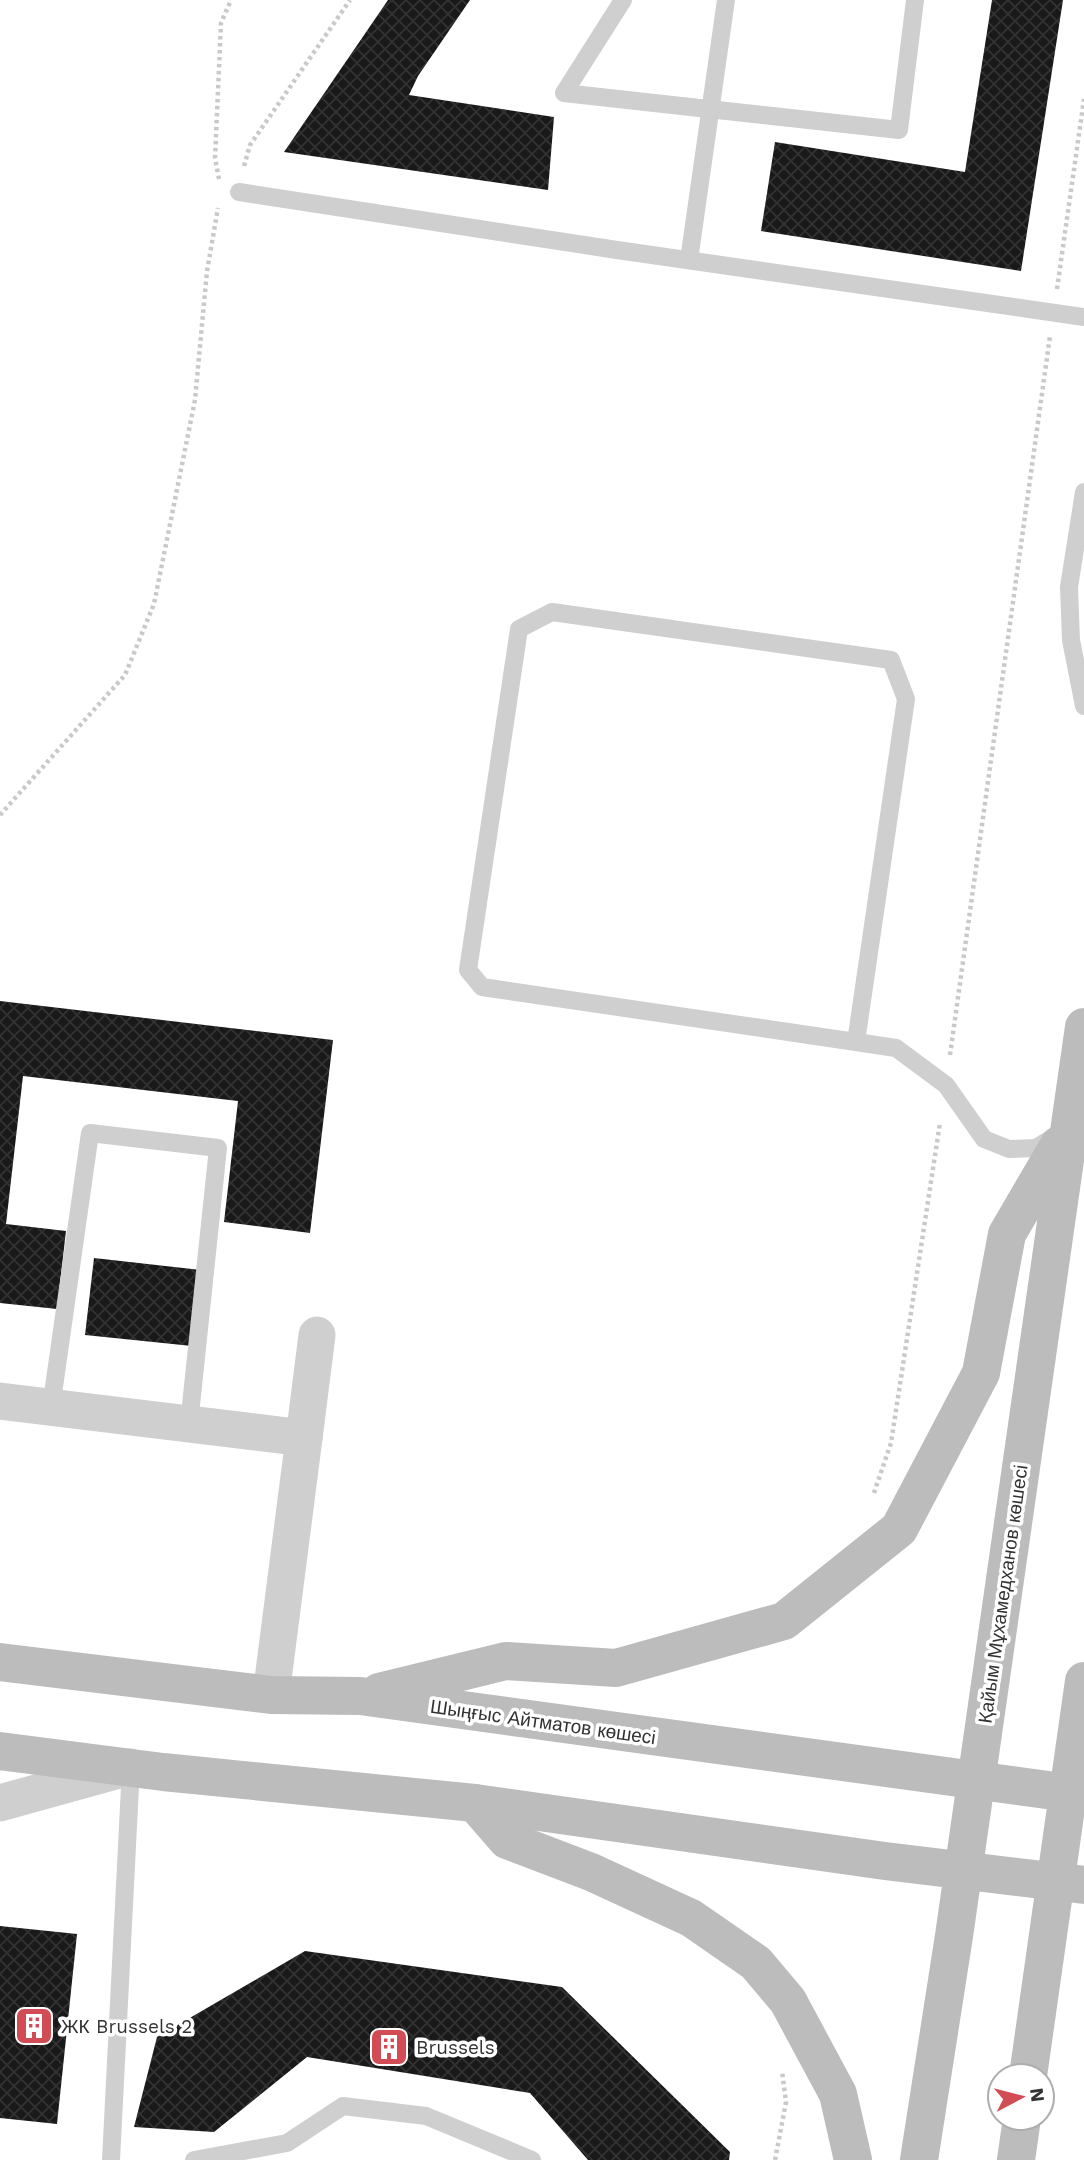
<svg xmlns="http://www.w3.org/2000/svg" width="1084" height="2160" font-family="'Work Sans',sans-serif">
<style>
.building{fill:url(#building-cross-hatch)}
.lines{fill:none;stroke-linecap:round;stroke-linejoin:round}
.path{stroke:#c9c9c9;stroke-width:4.5;stroke-dasharray:3.5 3.5;stroke-linecap:butt}
.service{stroke:#cfcfcf;stroke-width:18}
.minor{stroke:#cfcfcf;stroke-width:37}
.secondary{stroke:#bcbcbc;stroke-width:38}
.labels{text-anchor:middle;dominant-baseline:central;stroke-width:7;stroke-linejoin:round;paint-order:stroke}
.street-label{font-size:19px;fill:#323232;stroke:#fff}
.poi-label{font-size:19px;fill:#323232;stroke:#fff;text-anchor:start}
</style>
<defs>
<pattern id="building-cross-hatch" width="8" height="8" patternUnits="userSpaceOnUse" patternTransform="scale(1.75)"><rect width="8" height="8" fill="#191919"/><path d="M0 0l8 8M0 8l8-8" fill="none" stroke="#323232"/></pattern>
</defs>
<rect width="100%" height="100%" fill="#fff"/>
<g class="building">
<polygon points="388,0 470,0 418,76 409,95 554,117 548,190 284,152"/>
<polygon points="992,0 1063,0 1021,271 761,231 775,142 965,172"/>
<polygon points="0,1001 333,1040 310,1233 224,1222 238,1101 23,1076 6,1224 66,1231 57,1309 0,1303"/>
<polygon points="94,1258 201,1270 192,1346 85,1335"/>
<polygon points="0,1926 77,1934 57,2124 0,2118"/>
<polygon points="305,1951 562,1987 730,2152 729,2160 588,2160 530,2093 307,2057 214,2132 134,2127 157,2037"/>
</g>
<g class="lines">
<g class="path">
<polyline points="244,166 250,145 350,0"/>
<polyline points="219,179 215,158 221,23 231,0"/>
<polyline points="1057,289 1084,99"/>
<polyline points="0,815 125,675 154,604 195,400 207,271 218,208"/>
<polyline points="950,1055 1050,336"/>
<polyline points="874,1493 891,1443 940,1123"/>
<polyline points="775,2160 786,2102 782,2071"/>
</g>
<g class="service">
<polyline points="623,0 564,93 899,130 915,0"/>
<polyline points="239,192 617,250 1084,317"/>
<polyline points="689,260 726,0"/>
<polyline points="1084,492 1069,587 1071,640 1084,706"/>
<polyline points="856,1042 906,699 891,660 552,612 519,629 468,970 482,987 856,1042 896,1048 946,1085 984,1139 1009,1149 1036,1148 1054,1137"/>
<polyline points="51,1408 90,1133 218,1148 189,1424"/>
<polyline points="111,2160 131,1767"/>
<polyline points="194,2160 287,2143 343,2106 426,2116 532,2160"/>
</g>
<g class="minor">
<polyline points="0,1401 304,1438 271,1695"/>
<polyline points="304,1438 317,1335"/>
<polyline points="0,1803 130,1767"/>
</g>
<g class="secondary">
<polyline points="0,1662 271,1695 360,1696 1084,1795"/>
<polyline points="379,1692 506,1661 616,1668 784,1621 899,1529 981,1373 1007,1234 1059,1145"/>
<polyline points="0,1751 163,1772 475,1803 885,1861 1084,1885"/>
<polyline points="475,1803 507,1840 591,1872 691,1918 756,1963 788,2001 838,2094 853,2160"/>
<polyline points="1028,2076 1084,1681"/>
<polyline points="919,2160 954,1936 1084,1027"/>
<polyline points="1016,2160 1022,2118"/>
</g>
</g>
<defs>
<symbol id="building-square" viewBox="-11 -11 22 22"><rect x="-9" y="-9" width="18" height="18" rx="4" fill="#d14c55" stroke="#fff"/><path d="M-4-6H4V6H1V3H-1V6H-4ZM-2.5-4.3h1.7v1.8h-1.7ZM.8-4.3h1.7v1.8H.8ZM-2.5-1h1.7V.8h-1.7ZM.8-1h1.7V.8H.8Z" fill="#fff"/></symbol>
</defs>
<g fill-rule="evenodd">
<use href="#building-square" x="12" y="2004" width="44" height="44"/>
<use href="#building-square" x="367" y="2025" width="44" height="44"/>
</g>
<g class="labels">
<g class="street-label">
<text transform="translate(1003 1594) rotate(-82)">Қайым Мұхамедханов көшесі</text>
<text transform="translate(543 1722) rotate(8)">Шыңғыс Айтматов көшесі</text>
</g>
<g class="poi-label">
<text x="61" y="2026">ЖК Brussels 2</text>
<text x="416" y="2047">Brussels</text>
</g>
</g>
<g transform="translate(1021 2097) rotate(83)"><circle r="33" fill="#ffffff" stroke="#adadad" stroke-width="2"/>
<path d="M0-5L12 26L0 18L-12 26Z" fill="#d14c55"/>
<text y="-10" font-size="19" font-weight="bold" text-anchor="middle" fill="#323232">N</text>
</g>
</svg>
